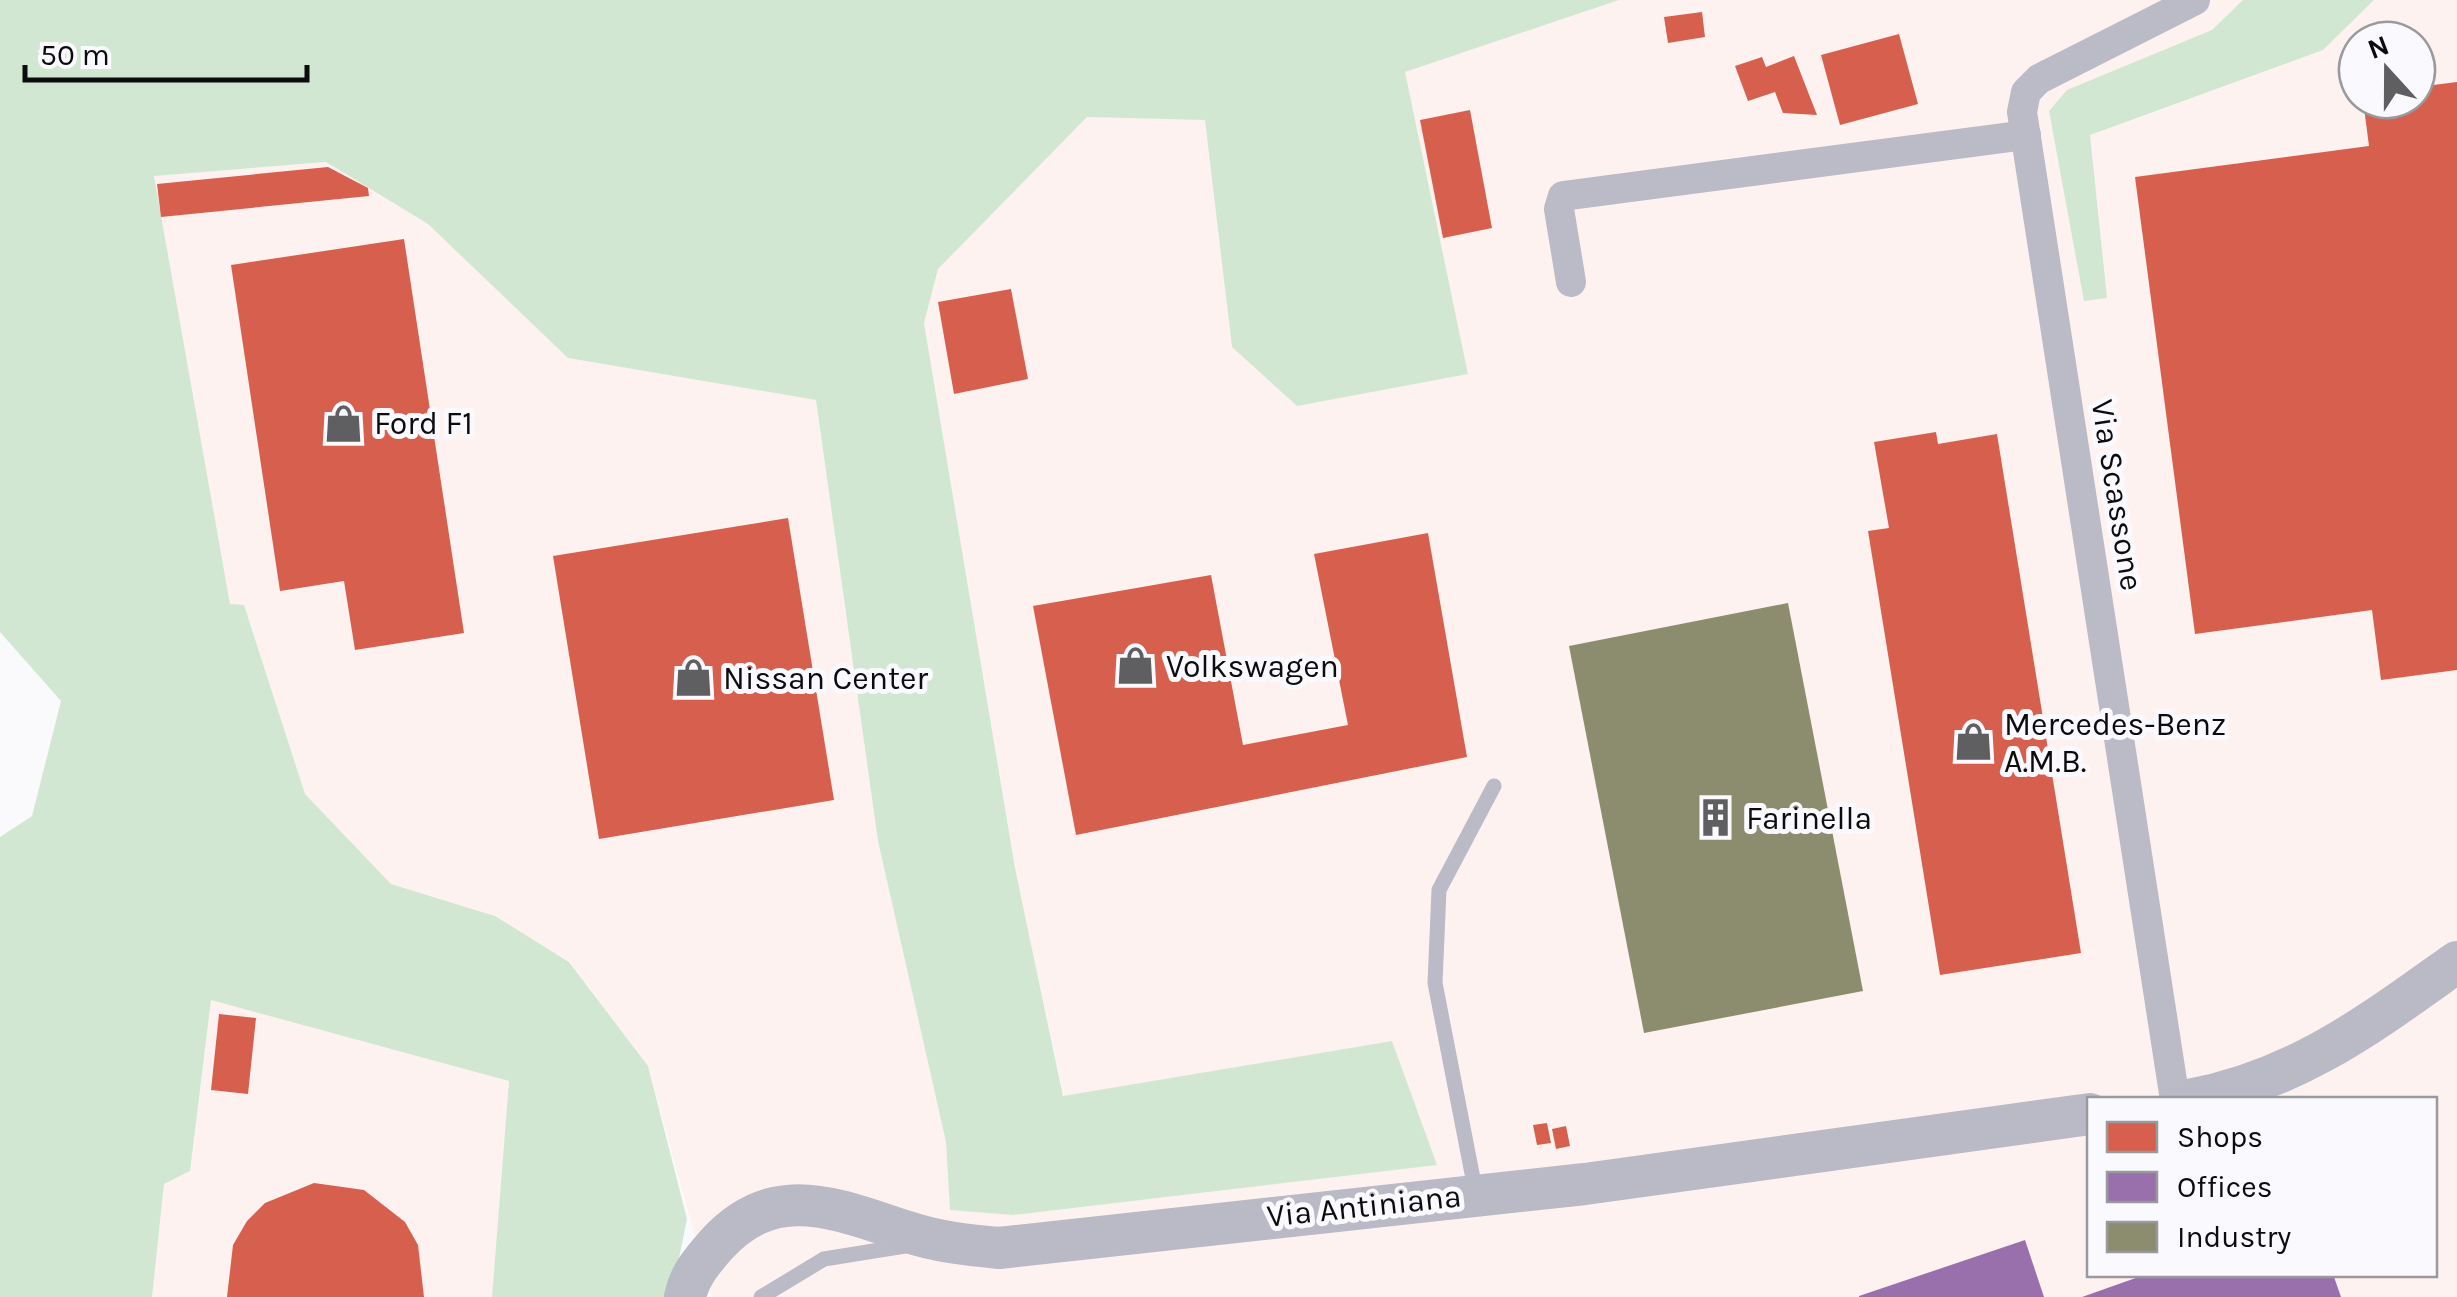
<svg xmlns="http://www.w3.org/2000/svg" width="2457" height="1297" font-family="Karla,sans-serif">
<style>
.commercial{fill:#fdf2ef;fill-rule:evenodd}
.green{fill:#d2e7d2}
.shops{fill:#d6604d}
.offices{fill:#9970ab}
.industry{fill:#8c8c6e}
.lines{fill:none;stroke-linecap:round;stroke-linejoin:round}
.lane{stroke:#bbbac7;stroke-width:15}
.street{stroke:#bbbac7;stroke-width:30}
.secondary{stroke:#bab9c6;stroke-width:42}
.labels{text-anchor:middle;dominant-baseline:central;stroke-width:10;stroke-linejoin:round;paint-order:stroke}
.poi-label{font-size:32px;fill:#0c0c0e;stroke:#f9f9fe;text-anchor:start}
.street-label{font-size:32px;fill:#0c0c0e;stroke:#f9f9fe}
</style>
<rect width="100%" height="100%" fill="#fafafd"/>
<g class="commercial">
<path d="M 1619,0 L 2252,0 L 2323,49 L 2374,0 L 2457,0 L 2457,1297 L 712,1297 L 648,1066 L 570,962 L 495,916 L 391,884 L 305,794 L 244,605 L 230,605 L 154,176 L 326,162 L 428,224 L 568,358 L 816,400 L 878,841 L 946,1142 L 950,1209 L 1014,1215 L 1436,1165 L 1392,1041 L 1064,1096 L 1015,868 L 924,323 L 938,269 L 1087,117 L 1206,120 L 1232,346 L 1468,374 L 1404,72 ZM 2357,40 L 2417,40 L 2417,100 L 2357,100 ZM 2090,1100 L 2434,1100 L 2434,1274 L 2090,1274 Z"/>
<polygon points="211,999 509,1081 492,1297 152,1297 164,1184 190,1171"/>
</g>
<g class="green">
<polygon points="0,0 1619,0 1405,72 1468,374 1297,406 1232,347 1205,120 1087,117 938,269 924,323 1015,868 1063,1096 1392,1041 1437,1165 1013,1215 950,1210 946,1142 878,841 816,400 568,358 428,224 326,162 154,176 230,604 244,605 305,794 391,884 495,916 569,962 648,1066 687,1219 671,1297 492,1297 509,1081 211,1000 190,1171 164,1184 152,1297 0,1297 0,837 32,816 61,701 0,632"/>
<polygon points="2243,0 2374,0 2323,50 2090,135 2107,298 2084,301 2049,111 2067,90 2212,30"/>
</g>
<g class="shops">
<polygon points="1702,12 1705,37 1668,43 1664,17"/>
<polygon points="1899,34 1918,104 1840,125 1821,55"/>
<polygon points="1794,56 1817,115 1783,113 1775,92 1748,101 1735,66 1762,57 1766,67"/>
<polygon points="2457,82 2457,670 2381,680 2372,610 2195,634 2135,177 2369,146 2363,100 2417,100 2417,87"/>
<polygon points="1470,110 1492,228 1443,238 1420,120"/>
<polygon points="328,167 368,188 369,196 161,217 157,184"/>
<polygon points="404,239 464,633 355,650 344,581 280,591 231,265"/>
<polygon points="1011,289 1028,379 954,394 938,302"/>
<polygon points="1936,432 1938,444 1997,434 2081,953 1940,975 1868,531 1889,528 1874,442"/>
<polygon points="788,518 834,800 599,839 553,556"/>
<polygon points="1428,533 1467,757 1076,835 1033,606 1211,575 1243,745 1348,725 1314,554"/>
<polygon points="219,1014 256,1018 248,1094 211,1090"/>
<polygon points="1547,1123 1551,1143 1537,1145 1533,1125"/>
<polygon points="1566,1126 1570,1146 1556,1149 1552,1129"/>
<polygon points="314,1183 364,1190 405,1222 418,1245 424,1297 227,1297 233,1245 247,1221 265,1203"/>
</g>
<g class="offices">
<polygon points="2025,1240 2044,1297 1859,1297 1859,1296"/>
<polygon points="2147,1274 2333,1274 2341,1297 2082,1297"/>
</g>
<polygon class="industry" points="1788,603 1863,991 1644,1033 1569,646"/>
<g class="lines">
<g class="lane">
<polyline points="1476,1194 1435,983 1439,890 1494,786"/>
<polyline points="761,1297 824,1259 905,1246"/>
</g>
<g class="street">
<polyline points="1571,282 1559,209 1563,196 2026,135"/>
<polyline points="2175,1100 2022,112 2026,92 2039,79 2195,0"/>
</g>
<g class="secondary">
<path d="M 2189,1100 C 2297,1080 2370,1024 2457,962"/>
<path d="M 685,1297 C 689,1276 702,1261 716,1245 C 775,1179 838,1210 908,1232 C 938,1242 968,1245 999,1248 L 1585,1184 L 2090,1114"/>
</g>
</g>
<defs>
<symbol id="shop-bare" viewBox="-9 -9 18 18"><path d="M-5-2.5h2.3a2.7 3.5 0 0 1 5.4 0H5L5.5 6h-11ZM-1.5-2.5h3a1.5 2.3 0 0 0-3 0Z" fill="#5f5f62" stroke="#f9f9fe" stroke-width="2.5" paint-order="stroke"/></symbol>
<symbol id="building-bare" viewBox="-9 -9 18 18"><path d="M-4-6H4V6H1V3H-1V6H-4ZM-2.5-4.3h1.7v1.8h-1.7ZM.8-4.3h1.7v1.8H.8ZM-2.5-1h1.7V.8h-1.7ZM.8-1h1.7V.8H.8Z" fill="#5f5f62" stroke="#f9f9fe" stroke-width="2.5" paint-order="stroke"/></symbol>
</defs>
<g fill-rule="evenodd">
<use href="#shop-bare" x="316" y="396" width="55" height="55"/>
<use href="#shop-bare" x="1108" y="638" width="55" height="55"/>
<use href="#shop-bare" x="666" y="650" width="55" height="55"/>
<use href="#shop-bare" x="1946" y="714" width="55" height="55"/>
<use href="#building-bare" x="1688" y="790" width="55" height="55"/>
</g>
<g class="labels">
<g class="poi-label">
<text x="374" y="423">Ford F1</text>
<text x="1166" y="666">Volkswagen</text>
<text x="723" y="678">Nissan Center</text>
<text x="2004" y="724">Mercedes-Benz<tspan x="2004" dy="37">A.M.B.</tspan></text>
<text x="1746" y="818">Farinella</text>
</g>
<g class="street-label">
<text transform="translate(2117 495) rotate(81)">Via Scassone</text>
<text transform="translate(1364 1206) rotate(-6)">Via Antiniana</text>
</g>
</g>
<rect x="2087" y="1097" width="350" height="180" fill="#f9f9fe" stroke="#9a9a9e" stroke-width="2.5"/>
<rect x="2107" y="1122" width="50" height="30" fill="#d6604d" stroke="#9a9a9e" stroke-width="2.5"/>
<text x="2177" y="1147" font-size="30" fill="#0c0c0e">Shops</text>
<rect x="2107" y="1172" width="50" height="30" fill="#9970ab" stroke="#9a9a9e" stroke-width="2.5"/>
<text x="2177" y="1197" font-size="30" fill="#0c0c0e">Offices</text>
<rect x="2107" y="1222" width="50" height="30" fill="#8c8c6e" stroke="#9a9a9e" stroke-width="2.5"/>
<text x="2177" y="1247" font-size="30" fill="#0c0c0e">Industry</text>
<g transform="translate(2387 70) rotate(339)"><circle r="48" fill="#f9f9fe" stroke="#9a9a9e" stroke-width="2.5"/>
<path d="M0-8L18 38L0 25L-18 38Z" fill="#5f5f62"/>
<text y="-15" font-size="28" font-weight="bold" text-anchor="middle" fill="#0c0c0e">N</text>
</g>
<path d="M25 65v15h282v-15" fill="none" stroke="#0c0c0e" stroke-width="5"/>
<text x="40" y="65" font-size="30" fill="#0c0c0e" stroke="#f9f9fe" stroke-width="8" paint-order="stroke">50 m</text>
</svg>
